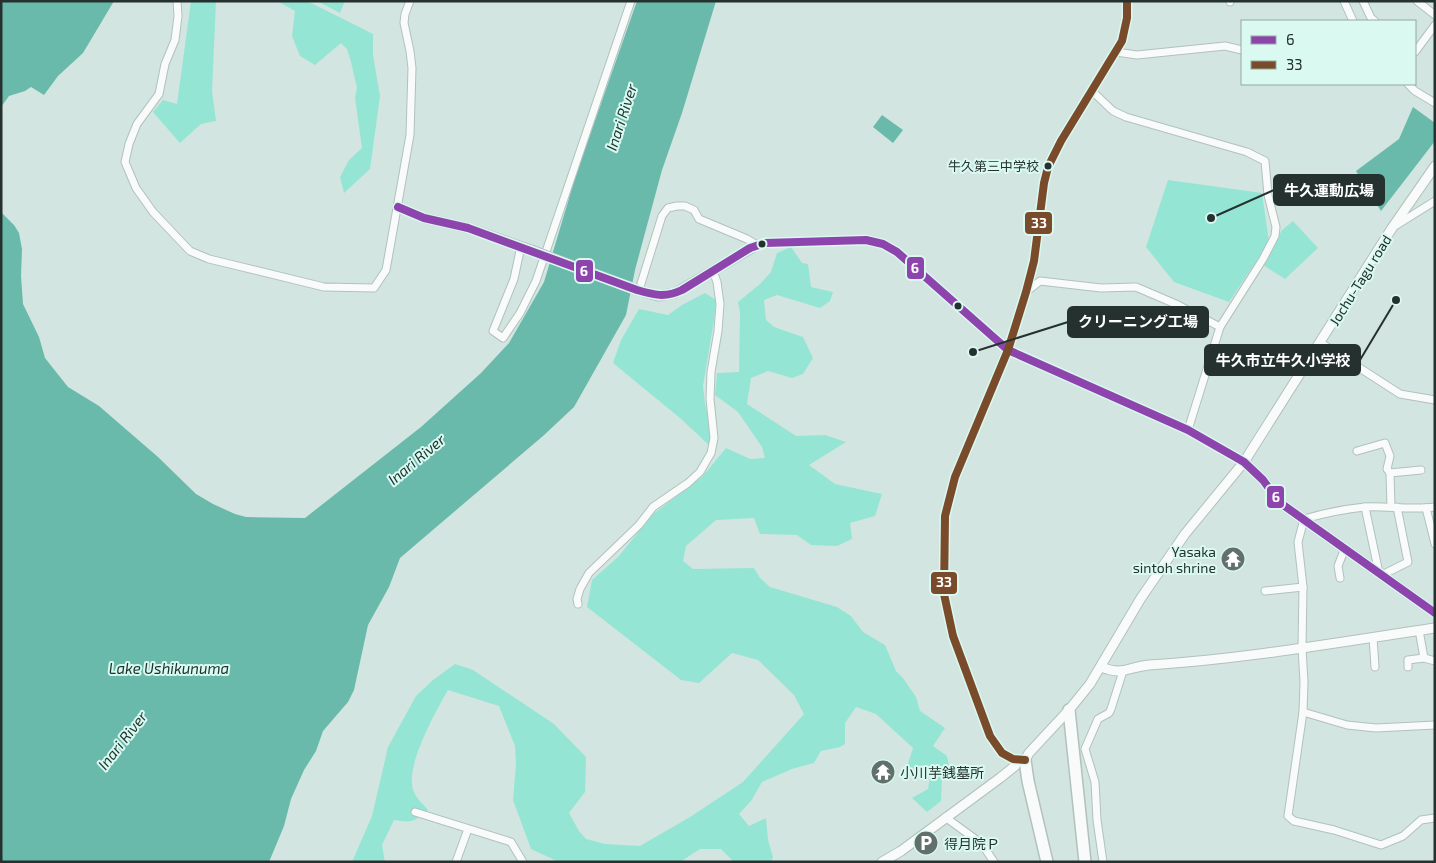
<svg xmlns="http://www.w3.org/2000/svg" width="1436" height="863" font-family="'Exo 2','Noto Sans JP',sans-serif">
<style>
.green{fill:#95e5d5}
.water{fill:#69baab}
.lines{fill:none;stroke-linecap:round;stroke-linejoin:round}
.minor-casing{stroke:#b2c1bd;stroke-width:9}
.tertiary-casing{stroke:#b2c1bd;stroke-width:11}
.trunk-casing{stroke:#b2c1bd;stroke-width:14}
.minor{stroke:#f8fbfa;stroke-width:7}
.tertiary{stroke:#f8fbfa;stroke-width:9}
.trunk{stroke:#f8fbfa;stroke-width:11}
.tertiary-bridge-casing{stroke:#b2c1bd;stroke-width:11;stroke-linecap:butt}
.tertiary-bridge{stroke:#f8fbfa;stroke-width:9}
.bus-1-casing{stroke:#d9f9f1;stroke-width:11}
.bus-2-casing{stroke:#d9f9f1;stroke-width:11}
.bus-1{stroke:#8e44ad;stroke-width:8}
.bus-2{stroke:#7a4b2a;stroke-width:8}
.bus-dot{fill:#25312e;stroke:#d9f9f1;stroke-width:2}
.labels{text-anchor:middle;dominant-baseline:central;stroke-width:4;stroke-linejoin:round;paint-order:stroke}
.bus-label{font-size:13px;fill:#25312e;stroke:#d9f9f1;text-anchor:end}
.street-label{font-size:14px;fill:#25312e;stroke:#d9f9f1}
.poi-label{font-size:14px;fill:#25312e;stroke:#d9f9f1;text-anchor:start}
.water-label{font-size:15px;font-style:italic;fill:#1a322c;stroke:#d9f9f1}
.leader{fill:none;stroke:#25312e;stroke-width:2}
.callout-dot{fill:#25312e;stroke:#d9f9f1;stroke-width:2}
.callout{fill:#25312e;stroke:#25312e;stroke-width:2}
.callout-label{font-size:15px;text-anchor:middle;font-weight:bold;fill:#fff}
.line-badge{stroke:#d9f9f1;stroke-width:2}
.badge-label{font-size:14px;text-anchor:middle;font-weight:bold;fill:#fff}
</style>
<rect width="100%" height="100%" fill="#d3e5e0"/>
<g class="green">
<polygon points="191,1 216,1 212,91 216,121 201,124 180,143 153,112 163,100 177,104"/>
<polygon points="277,1 307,1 373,34 373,55 380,96 370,169 344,193 340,177 349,160 362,148 355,98 357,88 351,62 347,49 341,43 315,65 300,56 292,36 295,11"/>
<polygon points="317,1 345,1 340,13"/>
<polygon points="1168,180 1262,193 1269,242 1229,302 1174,282 1146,247"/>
<polygon points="1293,221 1318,248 1285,279 1263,265 1282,230"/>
<path d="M 791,247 L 802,263 L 808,264 L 811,287 L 833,292 L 830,301 L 820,308 L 777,295 L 764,300 L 766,320 L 774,327 L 803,337 L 813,358 L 803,374 L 792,378 L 768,371 L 751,378 L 747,404 L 796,436 L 825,435 L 846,442 L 809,465 L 835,484 L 882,494 L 875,516 L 850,523 L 852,539 L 837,546 L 811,545 L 797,535 L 760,534 L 754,518 L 716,520 L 686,546 L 683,561 L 693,569 L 754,568 L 760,578 L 770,587 L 837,607 L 851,616 L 863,632 L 885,645 L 896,671 L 903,678 L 916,697 L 920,711 L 945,728 L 933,746 L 947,756 L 951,775 L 942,779 L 941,801 L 927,812 L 912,798 L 928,789 L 931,771 L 924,765 L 913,772 L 906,770 L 913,748 L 876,714 L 856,707 L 845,723 L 845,744 L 840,747 L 821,751 L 814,763 L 792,769 L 762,782 L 751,801 L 739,814 L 749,826 L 766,818 L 768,840 L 773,857 L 771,862 L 734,862 L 721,849 L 700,849 L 680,862 L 559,862 L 531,849 L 513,800 L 516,764 L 515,746 L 499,706 L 448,690 C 436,711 403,769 414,792 C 416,798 424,805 428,810 C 415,822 411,823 394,820 L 382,845 L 385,862 L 352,862 L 372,816 L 388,747 L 416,696 L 433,680 L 455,664 L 473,670 L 554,724 L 586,757 L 585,792 L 569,813 L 579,831 L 586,839 L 605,844 L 640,846 L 690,817 L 743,782 L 804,714 L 794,695 L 758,660 L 732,653 L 699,683 L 681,680 L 587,607 L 592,580 L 619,556 L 653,514 L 702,477 L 726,448 L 750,459 L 765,458 L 762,447 L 738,412 L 715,395 L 717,373 L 739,372 L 740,313 L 738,302 L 760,284 L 771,272 L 777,253 Z"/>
<polygon points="705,293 716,300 714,320 703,386 705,404 710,425 710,446 680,418 613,363 621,340 639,309 668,315 682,305"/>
</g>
<g class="water">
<polygon points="1,1 114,1 83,53 58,76 44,95 31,87 25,91 9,96 1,107"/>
<polygon points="637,1 716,1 682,113 662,170 635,270 626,315 574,407 543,436 400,558 389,587 368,625 354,690 348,702 323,731 316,751 304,770 291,799 284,826 269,862 1,862 1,212 14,225 19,233 22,249 21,276 23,304 39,337 45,358 68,387 99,406 158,457 196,494 213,504 235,514 246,517 305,518 421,427 481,373 509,343 544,282 576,175"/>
<polygon points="1413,107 1435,123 1435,141 1381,211 1356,171 1399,139"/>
<polygon points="882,115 903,130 893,143 873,127"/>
</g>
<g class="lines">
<defs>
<g id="minor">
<polyline points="177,1 178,16 175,40 165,64 159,94 137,124 129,144 125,162 136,188 153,212 190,251 209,259 324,287 374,288 386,270 410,135 412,68 410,51 404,23 405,14 410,1"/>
<polyline points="1344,1 1353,21"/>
<polyline points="1363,1 1371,18 1375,21"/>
<polyline points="1417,1 1435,15"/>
<polyline points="1230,2 1230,1"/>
<polyline points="1116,52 1137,55 1225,46 1242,50"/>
<polyline points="1415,52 1435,25"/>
<polyline points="1408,84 1415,91 1435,103"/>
<polyline points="1092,91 1113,111 1126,117 1247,152 1265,161 1268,195 1276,227 1275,236 1263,259 1220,327 1188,430"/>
<polyline points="398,207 424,218"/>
<polyline points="1395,226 1435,201"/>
<polyline points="521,246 514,279 493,331 503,338 520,313 536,281 631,1"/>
<polyline points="639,290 662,216 668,208 677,206 685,206 694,210 699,219 747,239 757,245 773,243 866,240 883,244 897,252 1008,350 1188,430 1244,462"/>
<polyline points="1026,292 1040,281 1101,288 1136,287 1178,305 1220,327"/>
<polyline points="1321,343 1400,394 1435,400"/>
<polyline points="1357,451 1385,443 1390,456 1387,469 1390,473 1391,507"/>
<polyline points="1390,473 1421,470"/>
<polyline points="1365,507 1379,573"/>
<path d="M 1435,507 C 1411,510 1389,506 1365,507 C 1344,509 1325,513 1304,519 L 1298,542 L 1303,587 L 1302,648 L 1304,682 L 1303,712 L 1288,816 L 1294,821 L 1334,830 L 1381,845 L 1403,836 L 1421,820 L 1435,818"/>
<polyline points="1426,508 1435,544"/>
<polyline points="1382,575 1408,562 1397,507"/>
<polyline points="1340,578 1338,566 1345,548"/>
<polyline points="1265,591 1303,587"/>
<polyline points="578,604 577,599 580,589 589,573 639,525 653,507 688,483 700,472 711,453 714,438 710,399 711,372 718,331 720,304 717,282 713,271"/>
<polyline points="1419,630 1424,658"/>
<polyline points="1373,637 1375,667"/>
<polyline points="1408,667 1408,660 1424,658 1435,661"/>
<polyline points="1303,712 1347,725 1376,728 1435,725"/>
<polyline points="1022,760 1013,759 1002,753 990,736 953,636 944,594 945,516 955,477 1008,350 1026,292 1034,261 1044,183 1048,167 1061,141 1122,41 1127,18 1127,1"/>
<polyline points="415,812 511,842 523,862"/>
<polyline points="945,817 982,844 994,862"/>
<polyline points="456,862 468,829"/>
<polyline points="1103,862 1097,820 1095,782 1085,749 1098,719 1109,713 1111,709 1123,671"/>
</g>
<g id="tertiary">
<polyline points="424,218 468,228 531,250"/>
<polyline points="637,290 658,296 675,293 757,245"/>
<polyline points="1244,462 1263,480 1279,502 1435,613"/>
<path d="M 1101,667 C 1124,676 1127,667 1149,665 C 1245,659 1340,642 1435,628"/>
<polyline points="1025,760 1029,753 1069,710 1090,684 1141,598 1185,534 1244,462 1392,228 1435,166"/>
<polyline points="882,862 901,851 1000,778 1015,766 1018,760"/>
</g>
<g id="trunk">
<polyline points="1069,710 1085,862"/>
<polyline points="1025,760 1028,781 1047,862"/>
</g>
</defs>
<use href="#minor" class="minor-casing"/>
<use href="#tertiary" class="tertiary-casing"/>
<use href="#trunk" class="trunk-casing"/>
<use href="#minor" class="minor"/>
<use href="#tertiary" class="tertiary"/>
<use href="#trunk" class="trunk"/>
<defs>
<polyline id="tertiary-bridge" points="531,250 637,290"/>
</defs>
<use href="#tertiary-bridge" class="tertiary-bridge-casing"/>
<use href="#tertiary-bridge" class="tertiary-bridge"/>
<defs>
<path id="bus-1" d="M 398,207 L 424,218 L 468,228 L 637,290 C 654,295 665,298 682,290 L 750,248 L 765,243 L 866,240 L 883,244 L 897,252 L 1008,350 L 1188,430 L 1244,462 L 1263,480 L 1279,502 L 1435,613"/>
<polyline id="bus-2" points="1025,760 1013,759 1002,753 990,736 953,636 944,594 945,516 955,477 1008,350 1026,292 1034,261 1044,183 1048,167 1061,141 1122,41 1127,18 1127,1"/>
</defs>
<use href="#bus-1" class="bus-1-casing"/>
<use href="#bus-2" class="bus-2-casing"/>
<use href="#bus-1" class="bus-1"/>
<use href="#bus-2" class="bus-2"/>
</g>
<defs>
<symbol id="temple-disc" viewBox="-11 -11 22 22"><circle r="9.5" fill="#62706c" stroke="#d9f9f1"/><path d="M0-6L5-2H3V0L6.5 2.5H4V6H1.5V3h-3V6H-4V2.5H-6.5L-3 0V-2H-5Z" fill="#fff"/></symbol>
<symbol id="parking-disc" viewBox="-11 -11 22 22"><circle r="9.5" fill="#62706c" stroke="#d9f9f1"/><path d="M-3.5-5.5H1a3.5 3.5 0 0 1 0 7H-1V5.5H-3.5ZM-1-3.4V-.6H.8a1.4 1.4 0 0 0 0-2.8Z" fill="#fff"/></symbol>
</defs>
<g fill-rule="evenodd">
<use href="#temple-disc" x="1219" y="545" width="28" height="28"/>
<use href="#temple-disc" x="869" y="758" width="28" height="28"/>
<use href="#parking-disc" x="912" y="829" width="28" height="28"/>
</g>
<g class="bus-dot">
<circle cx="1048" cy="166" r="4.5"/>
<circle cx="762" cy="244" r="4.5"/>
<circle cx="958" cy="306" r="4.5"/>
</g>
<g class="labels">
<g class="bus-label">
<text x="1039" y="166">牛久第三中学校</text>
</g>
<g class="street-label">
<text transform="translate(1360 280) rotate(-58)">Jochu-Tagu road</text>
</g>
<g class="poi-label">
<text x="1216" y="551" text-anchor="end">Yasaka<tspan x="1216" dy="16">sintoh shrine</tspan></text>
<text x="900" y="772">小川芋銭墓所</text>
<text x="944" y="843">得月院Ｐ</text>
</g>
<g class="water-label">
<text transform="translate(621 117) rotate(-72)">Inari River</text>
<text transform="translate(416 459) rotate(-40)">Inari River</text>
<text x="169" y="668">Lake Ushikunuma</text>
<text transform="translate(122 740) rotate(-52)">Inari River</text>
</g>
</g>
<path class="leader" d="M1211 218L1274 190M973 352L1068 322M1396 300L1360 360"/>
<g class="callout-dot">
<circle cx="1211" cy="218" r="5"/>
<circle cx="973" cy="352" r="5"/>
<circle cx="1396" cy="300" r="5"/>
</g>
<g class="callout">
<rect x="1274" y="175" width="110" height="30" rx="5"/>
<rect x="1068" y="307" width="140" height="30" rx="5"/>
<rect x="1205" y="345" width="155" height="30" rx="5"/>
</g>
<g class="callout-label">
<text x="1329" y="196">牛久運動広場</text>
<text x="1138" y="327">クリーニング工場</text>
<text x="1283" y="366">牛久市立牛久小学校</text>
</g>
<g class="line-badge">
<rect x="1024" y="211" width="29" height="24" rx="5" fill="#7a4b2a"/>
<rect x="906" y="256" width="19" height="24" rx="5" fill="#8e44ad"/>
<rect x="575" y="259" width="19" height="24" rx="5" fill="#8e44ad"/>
<rect x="1266" y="485" width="19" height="24" rx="5" fill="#8e44ad"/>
<rect x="930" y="571" width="28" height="24" rx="5" fill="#7a4b2a"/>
</g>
<g class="badge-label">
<text x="1039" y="228">33</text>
<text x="915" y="273">6</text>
<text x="584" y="276">6</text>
<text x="1276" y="502">6</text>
<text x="944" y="587">33</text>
</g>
<rect width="1436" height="863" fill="none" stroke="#25312e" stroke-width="5"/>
<rect x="1241" y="20" width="175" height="65" fill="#d9f9f1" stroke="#91a9a3"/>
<rect x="1251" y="36" width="25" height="8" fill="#8e44ad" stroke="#91a9a3"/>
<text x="1286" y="45" font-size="15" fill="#25312e">6</text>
<rect x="1251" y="61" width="25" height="8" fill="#7a4b2a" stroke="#91a9a3"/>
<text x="1286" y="70" font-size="15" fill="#25312e">33</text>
</svg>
